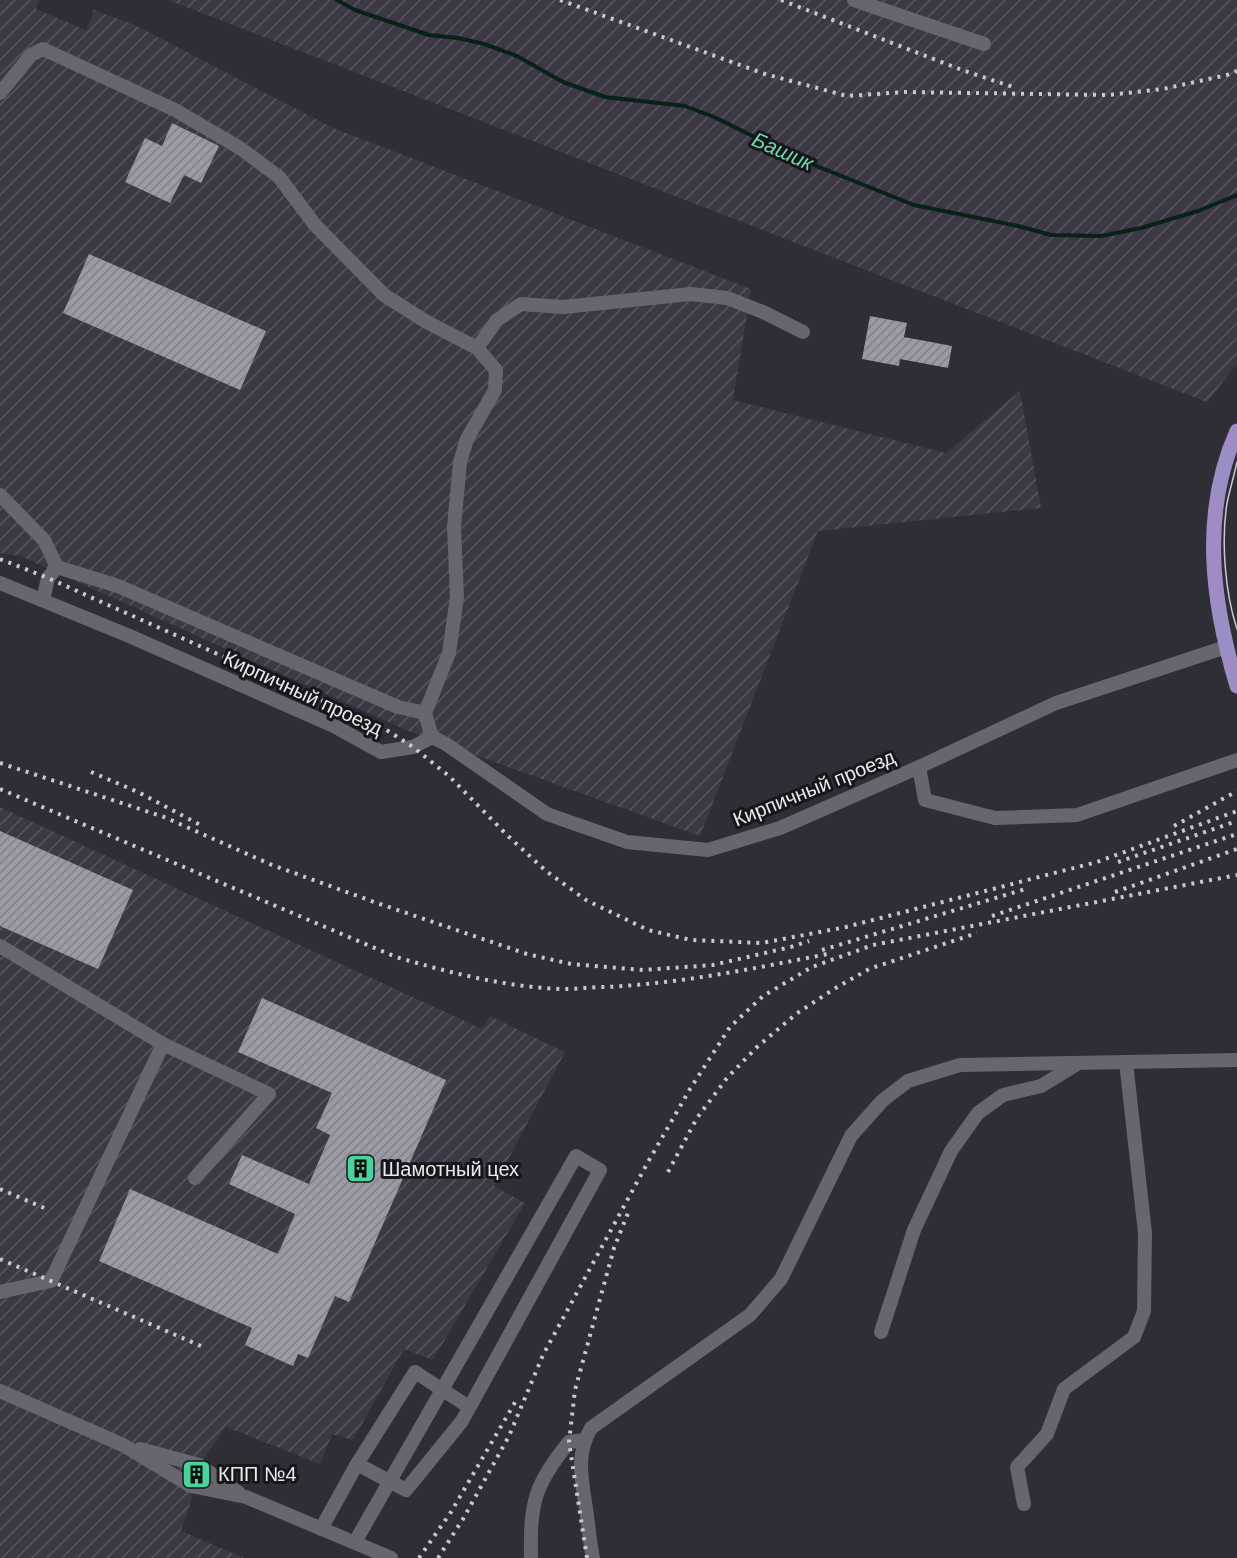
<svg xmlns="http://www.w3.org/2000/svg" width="1237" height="1558" font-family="Arial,sans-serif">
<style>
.industrial{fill:url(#industrial-furrows)}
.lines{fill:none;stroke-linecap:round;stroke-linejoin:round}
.stream{stroke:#092217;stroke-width:4}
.building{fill:url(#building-hatch)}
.minor{stroke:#67656e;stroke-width:14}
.major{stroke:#9c8ec5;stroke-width:15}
.tram{stroke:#cac9cf;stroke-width:1.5}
.rail{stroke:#cac9cf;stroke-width:4;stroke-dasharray:3 6;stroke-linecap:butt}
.labels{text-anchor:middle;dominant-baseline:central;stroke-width:6;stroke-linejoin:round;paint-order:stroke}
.street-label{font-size:20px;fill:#e9e8ee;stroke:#17161a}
.poi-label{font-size:20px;fill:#e9e8ee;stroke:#17161a;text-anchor:start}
.water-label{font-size:21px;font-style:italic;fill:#6edbaa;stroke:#17161a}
</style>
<defs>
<pattern id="industrial-furrows" width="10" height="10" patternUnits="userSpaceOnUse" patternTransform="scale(1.5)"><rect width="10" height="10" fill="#3c3945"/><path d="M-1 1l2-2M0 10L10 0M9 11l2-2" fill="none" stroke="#585660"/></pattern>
<pattern id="building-hatch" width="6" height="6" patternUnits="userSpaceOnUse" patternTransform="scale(1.5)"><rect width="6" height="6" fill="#9b99a3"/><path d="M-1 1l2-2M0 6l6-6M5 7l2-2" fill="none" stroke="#828087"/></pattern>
</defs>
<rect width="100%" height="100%" fill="#2f2e36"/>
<g class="industrial">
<polygon points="0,0 39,0 36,9 86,30 94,10 135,25 331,127 751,289 733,400 946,453 1020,391 1041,508 818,531 700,836 408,731 20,556 0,553"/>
<polygon points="168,0 1237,0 1237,364 1207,402"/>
<polygon points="0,807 482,1029 490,1016 565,1052 494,1186 525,1203 433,1360 404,1349 353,1440 332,1434 320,1464 226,1427 199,1465 204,1470 199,1481 190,1478 192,1498 181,1531 244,1558 0,1558"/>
</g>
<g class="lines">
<polyline class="stream" points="337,0 355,10 429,35 458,38 484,44 517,56 563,82 605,97 685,106 714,117 804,161 914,205 1018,226 1051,235 1101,236 1141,228 1198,211 1237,195"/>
</g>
<g class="building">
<polygon points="172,123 219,146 201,183 184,175 170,203 125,182 145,138 162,146"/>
<polygon points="89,254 266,331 240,390 63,313"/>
<polygon points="870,316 907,323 904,337 952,346 948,368 900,359 899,366 862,359"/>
<polygon points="0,831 133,890 98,969 0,926"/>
<polygon points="262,998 446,1080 349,1302 335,1296 308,1358 298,1354 293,1366 245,1345 252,1328 99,1261 130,1189 278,1254 295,1214 229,1184 242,1155 309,1184 330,1135 316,1128 332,1093 238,1052"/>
</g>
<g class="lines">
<g class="minor">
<polyline points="854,0 984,44"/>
<polyline points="0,93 31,55 43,49 175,110 240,148 279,177 315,225 384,295 425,321 477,348 496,370 495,390 467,439 460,462 454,527 457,597 449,653 425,713 432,737"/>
<polyline points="477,348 497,320 521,304 563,307 691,294 727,298 763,312 803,332"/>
<polyline points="0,495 44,540 57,567 118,586 398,707 425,713"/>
<polyline points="0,583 127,635 334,726 381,752 413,747 432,737 446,744 547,814 627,842 708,850 780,828 919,767"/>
<polyline points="43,600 48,578 57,567"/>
<polyline points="1226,647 1056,703 919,767 925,800 995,818 1077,815 1237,760"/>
<polyline points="0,946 163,1044 269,1094 195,1178"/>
<polyline points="0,1292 51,1281 163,1044"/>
<polyline points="881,1332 914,1230 951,1151 978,1113 1003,1095 1041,1086 1077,1064"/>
<polyline points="0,1391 123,1445 191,1486 246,1497 391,1558"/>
<polyline points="140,1449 199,1465 239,1493"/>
<polyline points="1024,1504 1017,1467 1047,1434 1064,1389 1134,1337 1144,1311 1145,1233 1126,1062"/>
<polyline points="321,1529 357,1464 415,1372 469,1407"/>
<polyline points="355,1542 576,1156 600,1170 462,1421 406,1490 357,1464"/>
<path d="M 531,1558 C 530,1503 534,1485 569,1442 L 584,1440"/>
<path d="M 593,1558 C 590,1544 589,1530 587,1516 C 583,1484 574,1457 591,1428 L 750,1315 L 781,1279 L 851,1136 L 882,1101 L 908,1081 L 960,1065 L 1237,1060"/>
</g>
<path class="major" d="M 1237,431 C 1200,514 1212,602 1237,686"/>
<path class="tram" d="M 1237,462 C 1234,476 1230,489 1227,503 C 1221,541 1225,593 1237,629"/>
<g class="rail">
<polyline points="560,0 765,74 847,96 905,92 1108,95 1163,89 1227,75 1237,71"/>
<polyline points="781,0 962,70 1013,87"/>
<polyline points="0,559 48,578 385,729 413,747 449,776 508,836 546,871 586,900 648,930 691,940 762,943 846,927 1097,862 1237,811"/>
<polyline points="0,763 164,817 272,865 377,903 527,954 571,964 643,970 713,965 791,947 809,941"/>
<polyline points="91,772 138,792 204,827"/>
<path d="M 0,789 L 396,957 C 451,973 505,987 562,989 C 577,989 592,987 607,987 C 684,983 757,968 832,953"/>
<polyline points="1174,826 1237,791"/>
<polyline points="1118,862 1237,821"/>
<polyline points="1115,892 1237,849"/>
<polyline points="992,916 1237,834"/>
<polyline points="822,950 1029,888"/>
<polyline points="668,1172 697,1118 727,1078 757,1047 796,1014 834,989 869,969 977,933"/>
<polyline points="0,1189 49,1210"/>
<polyline points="0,1259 201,1346"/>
<polyline points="419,1558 451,1512 517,1399"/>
<polyline points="438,1558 463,1519 509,1436 543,1355 648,1162 690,1089 730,1027 763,996 812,967 873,945 1237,875"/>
<polyline points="587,1558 569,1442 575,1390 614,1248 628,1213"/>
</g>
</g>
<defs>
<symbol id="building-square" viewBox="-11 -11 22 22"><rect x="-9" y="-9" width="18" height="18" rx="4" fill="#4ad49c" stroke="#17161a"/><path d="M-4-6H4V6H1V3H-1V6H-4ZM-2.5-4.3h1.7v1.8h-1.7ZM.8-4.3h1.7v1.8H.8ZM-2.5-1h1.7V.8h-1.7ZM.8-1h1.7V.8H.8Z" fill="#111"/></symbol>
</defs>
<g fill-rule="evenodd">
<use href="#building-square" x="344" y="1152" width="33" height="33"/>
<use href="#building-square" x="180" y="1458" width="33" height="33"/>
</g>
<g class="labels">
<g class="street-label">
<text transform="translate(303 693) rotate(25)">Кирпичный проезд</text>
<text transform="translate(814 788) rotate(-22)">Кирпичный проезд</text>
</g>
<g class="poi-label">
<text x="382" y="1169">Шамотный цех</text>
<text x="218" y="1474">КПП №4</text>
</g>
<g class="water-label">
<text transform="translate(783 151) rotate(24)">Башик</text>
</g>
</g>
</svg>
